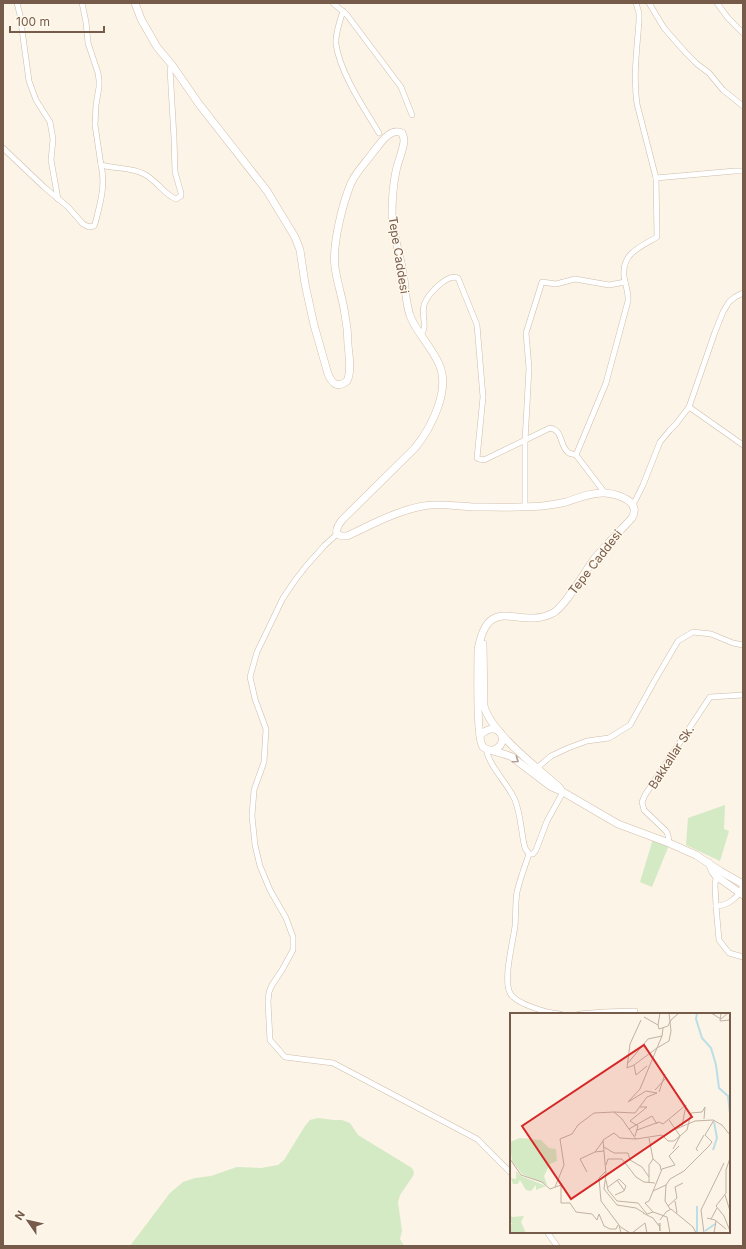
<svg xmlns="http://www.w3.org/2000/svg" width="746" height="1249" font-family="Inter,sans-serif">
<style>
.green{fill:#d3eac4}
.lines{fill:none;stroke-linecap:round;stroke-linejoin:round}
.street-casing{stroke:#cebcac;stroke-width:6}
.secondary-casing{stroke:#d3beac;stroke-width:8}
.street{stroke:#fff;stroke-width:5}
.secondary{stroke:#fff;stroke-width:7}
.oneway{stroke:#ad9d92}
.labels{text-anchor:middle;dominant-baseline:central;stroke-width:3;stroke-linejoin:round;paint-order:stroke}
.street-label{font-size:12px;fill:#765b4a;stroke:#fff8ec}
.inset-river{fill:none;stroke:#badfe6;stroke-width:2}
.inset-road{fill:none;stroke:#c2b2a3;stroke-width:1}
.view{fill:#d62828;fill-opacity:0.15;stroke:#d62828;stroke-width:2}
.inset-edge{fill:none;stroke:#765b4a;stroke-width:2}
</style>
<rect width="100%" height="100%" fill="#fcf4e6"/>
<g class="green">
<polygon points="725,805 724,829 729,831 720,861 686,845 688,818"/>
<polygon points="653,839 669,845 652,887 640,882"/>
<polygon points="318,1118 334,1120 342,1120 350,1123 358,1135 412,1168 414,1172 413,1176 400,1195 398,1202 402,1231 400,1239 404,1246 130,1246 170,1193 183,1182 195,1178 211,1176 237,1167 261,1168 278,1165 284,1160 305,1126 310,1120"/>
</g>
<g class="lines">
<defs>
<g id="street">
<polyline points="17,3 20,15 29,81 36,100 50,122 53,139 51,160 58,199"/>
<path d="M 82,3 L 86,22 L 88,43 L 98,73 L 99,80 L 99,87 L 96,105 L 95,125 L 101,165 C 115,169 131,167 144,174 C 155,179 166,196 176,199 L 181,196 L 181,193 L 175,172 L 174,138 L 170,69 L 172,65"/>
<polyline points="333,3 347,15 401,87 412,115"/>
<polyline points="649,3 664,28 686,53 697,64 709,73 723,90 743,106"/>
<polyline points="717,3 728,18 743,33"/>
<path d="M 343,11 C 340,20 335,35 336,44 C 340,73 364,108 379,133"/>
<path d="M 3,148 L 44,187 L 68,207 L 83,224 L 89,227 L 94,226 L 95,224 C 100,204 106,185 101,165"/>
<polyline points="656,178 735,171 743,171"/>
<path d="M 421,335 C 428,326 421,316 424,305 C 427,295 447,273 458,278 L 477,325 L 483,397 L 477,458 L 479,459 L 484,460 L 550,428 C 564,430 559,447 569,453 C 571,454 574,454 576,455 L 605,493"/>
<polyline points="689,407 743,445"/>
<path d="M 576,455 L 606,383 L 628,301 C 629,292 625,285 624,276 C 622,253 640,247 657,237 L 656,178 L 637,104 C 633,76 637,49 639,21 L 639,13 L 636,3"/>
<polyline points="633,505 643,485 660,442 670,430 676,424 689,407 715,332 723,312 729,302 735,297 743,293"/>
<polyline points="525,506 525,441 529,368 526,333 542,282 556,284 575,279 609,285 625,282"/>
<polyline points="337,534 325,545 307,565 296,579 283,598 257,652 250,677 255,699 266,729 264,762 254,790 252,816 255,845 260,866 270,890 286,918 293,937 293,950 282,970 272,985 269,992 268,1002 270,1040 285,1057 333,1063 477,1139 511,1173"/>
<path d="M 486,749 C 490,768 507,782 515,800 C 521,815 521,833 525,848 L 529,854 L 533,854 L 536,850 L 547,821 L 563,792"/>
<polyline points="537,768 551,756 568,748 587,741 609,738 630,725 655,680 678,641 693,632 711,634 733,643 743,645"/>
<polyline points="669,843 668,835 666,831 644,810 642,802 645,795 710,697 743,695"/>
<path d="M 529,854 C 525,866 520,879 517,892 C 515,904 516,915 515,926 C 513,942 503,979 510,993 C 515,1004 548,1013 560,1014"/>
<polyline points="717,874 715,884 716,906 719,940 729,953 743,957"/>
<path d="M 716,906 C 728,906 739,897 743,885"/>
<polyline points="579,1014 604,1012 635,1011"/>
<polyline points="547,1232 557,1246"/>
</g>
<g id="secondary">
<path d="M 135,3 L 141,19 L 157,47 L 172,65 L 199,104 L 267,191 L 295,237 L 300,250 L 305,284 L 314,325 L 328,374 C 332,383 337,389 347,381 C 352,371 349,356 348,345 C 348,335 347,325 345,315 C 343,299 337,283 335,267 C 332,245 343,201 352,181 C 358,170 367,161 374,151 C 381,143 390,127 402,133 C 403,135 404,138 404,141 C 403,151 398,161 396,171 C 393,185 392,201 392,216 C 393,235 400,254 403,273 C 406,287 405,304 411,318 C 418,334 432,348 439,364 C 451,390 431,428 415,448 L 342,520 C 336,528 332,537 347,536 C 371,525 396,511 423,506 C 439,503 456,506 472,507 C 495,507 519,508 542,506 C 550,505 558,504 566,502 C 578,498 592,492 605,493 C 617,494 642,501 632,518 C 620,531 607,544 595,558 C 585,571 565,607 553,613 C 519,631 488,591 478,650 C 478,666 476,738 483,747 C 487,751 505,753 512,757 L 550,786 L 563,792 L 618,824 L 669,843 L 696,855 L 720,871 L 743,884"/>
<path d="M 483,644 L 484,706 C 491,733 539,769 560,788"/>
<path d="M 480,735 C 501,717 511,745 493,750"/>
<polyline points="709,863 713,872 716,876 743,895"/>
</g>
</defs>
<use href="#street" class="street-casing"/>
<use href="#secondary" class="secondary-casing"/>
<use href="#street" class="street"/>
<use href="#secondary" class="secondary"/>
</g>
<defs><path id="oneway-chevron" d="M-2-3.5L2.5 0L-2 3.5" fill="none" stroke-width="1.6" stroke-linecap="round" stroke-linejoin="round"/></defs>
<use class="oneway" href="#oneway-chevron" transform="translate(516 760) rotate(35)"/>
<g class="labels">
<g class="street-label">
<text transform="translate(399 255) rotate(81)">Tepe Caddesi</text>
<text transform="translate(595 562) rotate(-52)">Tepe Caddesi</text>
<text transform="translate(671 757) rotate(-57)">Bakkallar Sk.</text>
</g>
</g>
<g transform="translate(510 1013)">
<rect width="220" height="220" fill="#fcf4e6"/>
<path d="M 10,125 L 31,127 L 39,135 L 46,136 L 47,148 L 40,151 L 34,163 L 37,172 L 12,161 L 2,148 L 0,129 ZM 6,158 L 11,163 L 36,173 L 26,177 L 26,172 L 21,178 L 16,177 L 10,167 L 8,171 L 3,171 L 1,165 L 6,166 ZM 0,201 L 2,204 L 14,203 L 11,209 L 16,220 L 0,219 L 0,212 L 3,211 L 0,209 Z" fill="#d3eac4"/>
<path class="inset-river" d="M 187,0 L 186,6 L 192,25 L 201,35 L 206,52 L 209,75 L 218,83 L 220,101M 203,137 L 207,125 L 204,109M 195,218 L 205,211M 187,220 L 187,193"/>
<path class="inset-road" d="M 201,0 L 211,6 L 218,0M 211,0 L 210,8 L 220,7M 134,4 L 148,12 L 149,16 L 158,13M 148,12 L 150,0M 158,13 L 161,7 L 169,0M 118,50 L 138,26 L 152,23 L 153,15M 124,52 L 117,55 L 120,31 L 131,7M 137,53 L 126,62 L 124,52 L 147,35 L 152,23M 145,77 L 155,66M 149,79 L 155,61M 159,107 L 170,123 L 163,136M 119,116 L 142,103 L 147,111M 166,116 L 185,108 L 203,107 L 212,112 L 220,122M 127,117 L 149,109 L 153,111 L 176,92 L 172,113M 104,120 L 110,125 L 126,126 L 112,106 L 104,99 L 125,100 L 137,84 L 147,80 L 136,78 L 118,89 L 130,76 L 147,35 L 159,28 L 161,18 L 159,0M 104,120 L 93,127 L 96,161 L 94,176 L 107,192 L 126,195 L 134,200M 125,123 L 128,113 L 120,108 L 137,94 L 130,94M 139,125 L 143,146 L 150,152 L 151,157M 126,126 L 152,122 L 158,128 L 164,128 L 177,117 L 181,100 L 192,99 L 195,94 L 194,106M 93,128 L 85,139 L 94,138M 94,134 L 104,140 L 118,140 L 120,147 L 132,154 L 139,164M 188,138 L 186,136 L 194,122M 220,145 L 216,157 L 216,180 L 206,193 L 214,203 L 220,218M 0,146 L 11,162 L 32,169 L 40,176 L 51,172 L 51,190 L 60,190 L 66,199 L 82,201 L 87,207M 96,152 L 98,146 L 112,146 L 126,164 L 134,169 L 145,170M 96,158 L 89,165 L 91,188 L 109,212 L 111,220M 77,159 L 70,146 L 85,139M 96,167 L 98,177 L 107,188 L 128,190 L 137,201 L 143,199M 107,167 L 114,177M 139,170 L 139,152 L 143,146M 45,174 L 54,152 L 50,126 L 62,121 L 68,112 L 84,100 L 104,99M 98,174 L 109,166 L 116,173 L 114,178 L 105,182M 143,178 L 156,172M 215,182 L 220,198M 165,188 L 167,200M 158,193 L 167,185 L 165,174 L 173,170M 160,196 L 155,188 L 156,172 L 160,166 L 174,158 L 199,133 L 202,129 L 195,122 L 204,107M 133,200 L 143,205 L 149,213M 197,205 L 205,207 L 216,216M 201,206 L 207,195M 87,207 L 89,201 L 94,213 L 100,216 L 106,216 L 108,212M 150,207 L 156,199 L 161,196 L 183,214 L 186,220M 149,210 L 150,218 L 150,210M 109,213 L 120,220M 122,220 L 135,210 L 137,220M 160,220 L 157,204 L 143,199 L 135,190 L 139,188 L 152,156 L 165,152 L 159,143 L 169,133M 194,220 L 191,197 L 214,150M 204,220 L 206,208"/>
<path class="view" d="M 134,32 L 182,104 L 61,186 L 12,113 Z"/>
<rect width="220" height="220" class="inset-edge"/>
</g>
<rect width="746" height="1249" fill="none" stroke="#765b4a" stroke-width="8"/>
<g transform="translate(28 1221) rotate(304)" stroke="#fff8ec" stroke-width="3" paint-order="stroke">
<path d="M0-3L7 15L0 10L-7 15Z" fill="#765b4a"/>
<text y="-6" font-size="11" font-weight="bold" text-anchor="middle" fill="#765b4a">N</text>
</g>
<path d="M10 26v6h94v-6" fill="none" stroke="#765b4a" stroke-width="2"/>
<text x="16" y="26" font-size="12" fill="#765b4a" stroke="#fff8ec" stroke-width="3" paint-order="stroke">100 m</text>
</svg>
